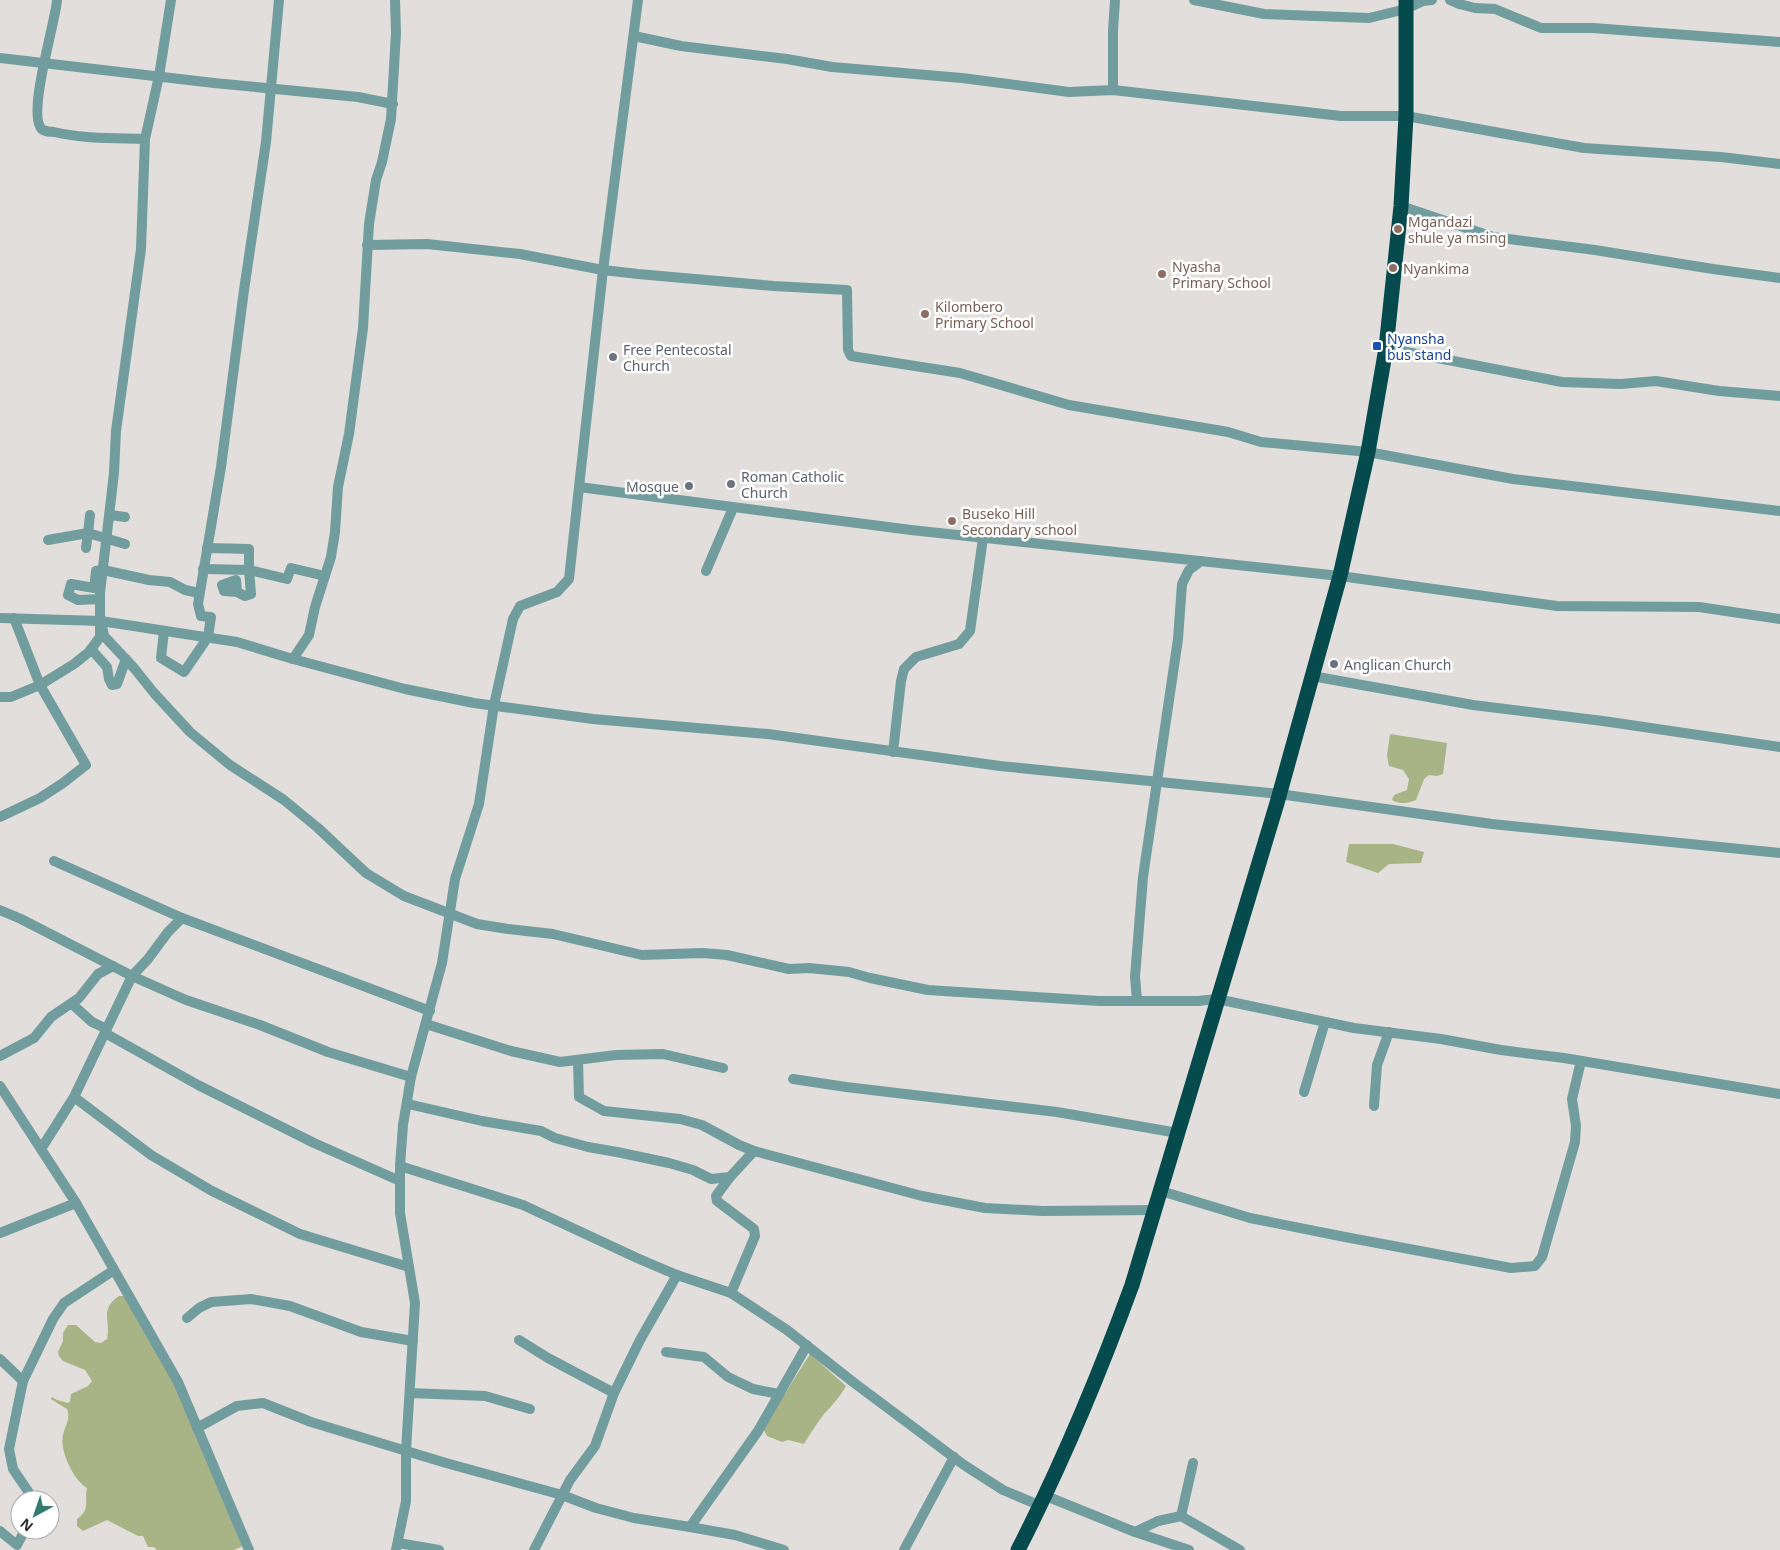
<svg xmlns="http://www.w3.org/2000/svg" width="1780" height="1550" font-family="'Noto Sans',sans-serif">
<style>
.green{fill:#a8b486}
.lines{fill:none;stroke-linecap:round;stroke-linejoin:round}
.minor{stroke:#729d9e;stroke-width:10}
.highway{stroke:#054a4d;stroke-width:15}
.education-dot{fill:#8d6e63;stroke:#fff;stroke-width:2}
.transit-dot{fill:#1a4fb4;stroke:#fff;stroke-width:2}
.worship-dot{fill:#6b7280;stroke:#fff;stroke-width:2}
.labels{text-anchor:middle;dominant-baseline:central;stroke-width:5;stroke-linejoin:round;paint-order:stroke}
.education-label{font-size:14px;fill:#785e54;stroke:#fff;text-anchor:start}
.transit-label{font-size:14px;fill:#164399;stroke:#fff;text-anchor:start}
.worship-label{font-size:14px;fill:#5b616d;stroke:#fff;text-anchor:start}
</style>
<rect width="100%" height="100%" fill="#e2dedb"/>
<g class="green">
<path d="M 1390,734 L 1447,743 L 1443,774 L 1437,776 L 1429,775 L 1424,779 L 1416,800 C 1407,803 1401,805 1392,800 L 1394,795 L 1407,790 L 1409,779 L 1403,770 L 1389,766 L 1387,755 Z"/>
<polygon points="1349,844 1393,844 1424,852 1421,863 1389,864 1378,873 1346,862"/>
<path d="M 119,1296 L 129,1296 L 178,1382 L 245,1542 L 241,1547 L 234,1550 L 157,1550 L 154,1547 L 148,1547 L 143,1536 L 138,1536 L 107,1520 L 83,1531 L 77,1526 L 77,1519 C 91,1509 84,1501 87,1488 C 74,1481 59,1450 63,1435 C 65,1425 71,1419 67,1409 L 51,1399 L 52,1397 L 57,1400 L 68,1403 L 70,1401 L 71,1394 L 88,1386 L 92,1381 L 85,1370 L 63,1361 L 59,1356 L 58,1352 L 63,1341 L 63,1333 L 68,1325 L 76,1325 L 95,1342 L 101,1343 L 107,1339 C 111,1319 99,1310 119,1296 Z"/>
<path d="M 810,1354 L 846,1386 C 840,1397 833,1404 824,1414 C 817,1423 810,1434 804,1444 L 788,1440 L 782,1442 L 767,1436 L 763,1428 Z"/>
</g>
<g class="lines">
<g class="minor">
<path d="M 57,0 C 56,21 25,119 43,130 C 45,131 51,132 54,132 C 84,139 115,138 145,139"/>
<polyline points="638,0 603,270 579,487 911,530 1340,576 1557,606 1699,607 1780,619"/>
<polyline points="1194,0 1264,14 1369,18 1406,9 1423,1 1432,0"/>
<polyline points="1450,0 1459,4 1475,8 1495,9 1541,28 1593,28 1780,42"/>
<polyline points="634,36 681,46 787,59 832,67 962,78 1069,92 1113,90 1341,116 1406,116 1584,148 1721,157 1780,164"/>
<polyline points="0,58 214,83 358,97 393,104"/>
<polyline points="1113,90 1113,31 1115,0"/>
<polyline points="1401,206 1493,237 1595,250 1713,269 1780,278"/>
<polyline points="367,245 427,244 520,254 603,270 638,274 774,286 847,290 848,350 851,356 960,373 1069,405 1228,432 1261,442 1368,452 1513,479 1780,511"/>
<polyline points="1386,348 1562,382 1621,384 1656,381 1719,391 1780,396"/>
<polyline points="110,515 125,517"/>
<polyline points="48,540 88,533 90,515"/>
<polyline points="86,548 88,533 125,544"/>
<polyline points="207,548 249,549 249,570 287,579 291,568 325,576"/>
<polyline points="203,569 249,570 251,594 245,596 237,592 224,591 222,585 236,580 237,592"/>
<polyline points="706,571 733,508"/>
<polyline points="100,599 78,600 68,595 71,584 94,588 96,571 103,570 149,580 170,582 185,590 199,593"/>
<polyline points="0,618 101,621 237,642 293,659 405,689 474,703 593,719 768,734 1000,766 1279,794 1492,824 1780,853"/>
<polyline points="101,621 104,636 134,668 154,693 190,732 230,765 284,800 318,828 366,873 404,896 477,924 508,929 553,934 642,955 703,953 727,955 789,969 809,968 849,972 870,978 928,990 1099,1001 1198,1001 1217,999 1354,1028 1441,1039 1501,1050 1564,1058 1780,1094"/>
<polyline points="164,631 161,658 184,672 208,637 211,617 201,616 198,604 221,467 244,290 266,142 279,0"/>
<polyline points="91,649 107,667 109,679 112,685 117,684 126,659"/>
<polyline points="293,659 309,635 315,607 331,557 335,532 338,487 349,434 363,328 369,224 376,180 382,162 391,119 396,33 395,0"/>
<polyline points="1312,676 1473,705 1603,721 1780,747"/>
<polyline points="0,697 11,697 40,685 74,664 89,652 100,637 100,593 114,473 116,431 141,249 145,139 159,76 171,0"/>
<polyline points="893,752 901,681 904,669 916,657 959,644 970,631 983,538"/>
<polyline points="0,817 40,798 63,783 86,765 40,685 14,618"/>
<polyline points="54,861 182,918 430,1011"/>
<polyline points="0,910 21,919 132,976 186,1000 260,1025 328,1052 411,1077"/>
<polyline points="1137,1000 1135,977 1143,877 1178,639 1182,584 1189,570 1201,561"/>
<polyline points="72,1004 92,1022 107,1029"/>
<polyline points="426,1024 511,1051 560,1062 616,1055 663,1054 723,1068"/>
<polyline points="105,1033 198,1085 314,1143 400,1181"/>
<polyline points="0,1056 34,1038 51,1017 79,998 98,974 113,966"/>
<polyline points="578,1060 579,1097 604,1111 680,1119 702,1125 739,1145 754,1151 922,1196 985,1208 1043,1211 1156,1210"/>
<polyline points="793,1079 846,1087 1057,1112 1178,1133"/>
<polyline points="0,1086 76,1203 178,1382 249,1550"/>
<polyline points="1304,1092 1325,1022"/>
<polyline points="74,1097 151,1155 212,1191 300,1234 409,1267"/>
<polyline points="408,1104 482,1121 541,1131 555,1138 588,1147 617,1152 669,1163 693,1170 711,1179 730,1177 754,1151"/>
<polyline points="1374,1106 1377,1065 1389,1032"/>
<polyline points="41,1149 74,1097 132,976 148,959 168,932 182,918"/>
<polyline points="400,1166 523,1205 637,1258 677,1275 731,1293 787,1330 853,1382 964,1465 1003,1490 1041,1506"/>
<polyline points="730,1177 716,1196 717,1201 754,1229 755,1236 731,1293"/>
<polyline points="1161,1191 1250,1218 1345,1237 1511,1268 1535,1266 1542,1257 1575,1142 1576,1126 1572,1099 1581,1061"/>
<polyline points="0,1233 76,1203"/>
<polyline points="187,1318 199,1308 211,1302 251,1299 290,1306 361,1332 413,1341"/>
<polyline points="519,1340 548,1358 614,1393"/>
<polyline points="666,1352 704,1357 728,1377 753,1389 779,1394"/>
<polyline points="0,1359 23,1381"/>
<polyline points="410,1393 485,1396 530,1409"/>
<polyline points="197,1428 237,1406 263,1403 311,1422 446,1463 562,1495 596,1508 634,1518 690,1527 758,1431 807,1345"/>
<polyline points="1046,1496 1135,1532 1189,1550"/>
<polyline points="34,1500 13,1469 9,1449 23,1381 53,1319 64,1303 114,1270"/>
<polyline points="1181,1516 1193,1463"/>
<polyline points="690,1527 735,1535 784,1550"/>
<polyline points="0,1531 17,1545 25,1530"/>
<polyline points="1135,1532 1158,1521 1181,1516 1240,1550"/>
<polyline points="398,1543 439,1550"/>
<polyline points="396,1550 406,1501 406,1450 415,1303 400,1213 400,1166 403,1125 411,1077 442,963 455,879 479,804 494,705 513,619 520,606 557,592 569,579 579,487"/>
<polyline points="534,1550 570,1480 595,1446 614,1393 640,1340 677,1275"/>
<polyline points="904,1550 954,1457"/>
</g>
<path class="highway" d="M 1018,1550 C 1062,1464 1099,1375 1132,1285 L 1277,803 L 1340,576 L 1368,452 L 1386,348 L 1401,206 L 1406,116 L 1406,0"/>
</g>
<g class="education-dot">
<circle cx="1398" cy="229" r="5"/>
<circle cx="1393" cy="268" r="5"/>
<circle cx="1162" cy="274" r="5"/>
<circle cx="925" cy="314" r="5"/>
<circle cx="952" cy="521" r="5"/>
</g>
<rect class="transit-dot" x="1372" y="341" width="10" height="10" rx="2.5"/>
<g class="worship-dot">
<circle cx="613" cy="357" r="5"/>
<circle cx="731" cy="484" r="5"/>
<circle cx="689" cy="486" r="5"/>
<circle cx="1334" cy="664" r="5"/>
</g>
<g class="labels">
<g class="education-label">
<text x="1408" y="221">Mgandazi<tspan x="1408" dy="16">shule ya msing</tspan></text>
<text x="1172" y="266">Nyasha<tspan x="1172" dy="16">Primary School</tspan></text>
<text x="1403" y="268">Nyankima</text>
<text x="935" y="306">Kilombero<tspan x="935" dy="16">Primary School</tspan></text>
<text x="962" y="513">Buseko Hill<tspan x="962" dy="16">Secondary school</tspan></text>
</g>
<g class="transit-label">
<text x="1387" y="338">Nyansha<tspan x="1387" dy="16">bus stand</tspan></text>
</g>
<g class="worship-label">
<text x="623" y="349">Free Pentecostal<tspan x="623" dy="16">Church</tspan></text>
<text x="741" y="476">Roman Catholic<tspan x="741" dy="16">Church</tspan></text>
<text x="679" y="486" text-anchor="end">Mosque</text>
<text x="1344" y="664">Anglican Church</text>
</g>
</g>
<g transform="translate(35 1515) rotate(220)"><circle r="24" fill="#ffffff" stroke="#abaaaa"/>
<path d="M0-4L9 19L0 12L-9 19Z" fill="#357a6f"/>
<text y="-8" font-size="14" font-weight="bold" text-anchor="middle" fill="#2d2b2a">N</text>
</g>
</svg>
